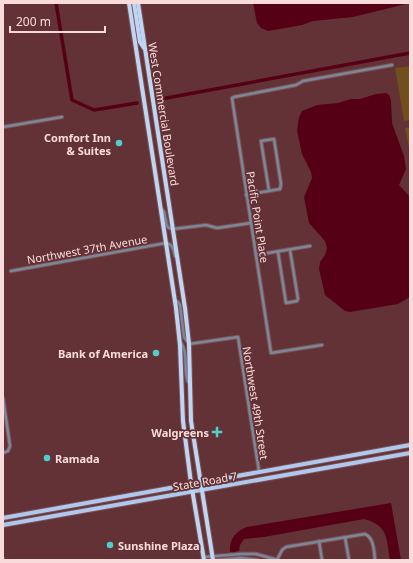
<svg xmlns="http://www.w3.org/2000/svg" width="413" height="563" font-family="'Noto Sans',sans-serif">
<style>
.green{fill:#6f4f1b}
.water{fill:#550015}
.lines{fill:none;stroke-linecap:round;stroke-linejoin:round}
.canal{stroke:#550015;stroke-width:3.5}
.minor-casing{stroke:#7e5054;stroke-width:4.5}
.primary-casing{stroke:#7e5054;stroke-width:6}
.trunk-casing{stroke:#7e5054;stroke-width:6}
.minor{stroke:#798799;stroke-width:2.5}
.primary{stroke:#aec9ed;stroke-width:4}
.trunk{stroke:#bed6f4;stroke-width:4}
.poi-dot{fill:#52cdce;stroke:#633236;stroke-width:1.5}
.labels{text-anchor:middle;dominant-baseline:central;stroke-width:3.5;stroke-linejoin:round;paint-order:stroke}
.street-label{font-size:11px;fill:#fadbdb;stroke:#633236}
.poi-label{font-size:11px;font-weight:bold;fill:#fadbdb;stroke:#633236;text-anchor:end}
</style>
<rect width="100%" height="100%" fill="#633236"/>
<g class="green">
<polygon points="410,66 410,120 404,121 395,68"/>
<polygon points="410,127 410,153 405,128"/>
</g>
<g class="water">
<polygon points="253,3 410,3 353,17 313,21 302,25 268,31 261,28 257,23"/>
<polygon points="386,93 389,95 391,100 392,123 404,156 406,169 399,185 410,197 410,297 398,304 350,312 345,311 325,295 319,269 320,262 325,255 327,248 325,241 309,223 304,197 312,178 311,172 302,154 297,131 299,117 302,111 317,105 338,103 351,99 360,99 376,94"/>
<path d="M 391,503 L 401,560 L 390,560 C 386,538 389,526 364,519 L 264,537 L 244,539 L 240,545 L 239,551 L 230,552 C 229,539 236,531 247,527 Z"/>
</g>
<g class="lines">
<g class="canal">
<polyline points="56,3 72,100 94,110 137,103"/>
<polyline points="161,99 410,53"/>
<polyline points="234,547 234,560"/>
</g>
<defs>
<g id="minor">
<polyline points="3,127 62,117"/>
<polyline points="246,195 280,189 281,184 274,139 261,141 269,191"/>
<polyline points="161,208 164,212 167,226 169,228 173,229 206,225 217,228 251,223"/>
<polyline points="278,252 286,303 297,301 298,299 290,250"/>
<polyline points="256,255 310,246"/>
<path d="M 11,271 L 166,243 C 173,244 174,251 175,256"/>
<polyline points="175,300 178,302 180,305 184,337 189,344 238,337 259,471"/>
<path d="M 180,341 C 189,353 183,368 188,382 L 190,382"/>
<polyline points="322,345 271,353 232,98 234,97 296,85 303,81 392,65"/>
<polyline points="3,398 10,446 8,451 3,453"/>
<polyline points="345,537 349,560"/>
<polyline points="319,541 322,560"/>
<polyline points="204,557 241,554 256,554 278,560"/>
<polyline points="3,559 3,560"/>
<polyline points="217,560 241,558 258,560"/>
<path d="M 277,560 L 282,550 L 286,547 L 365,534 C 374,538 374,551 375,560"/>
</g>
<g id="primary">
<polyline points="3,518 410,445"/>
<polyline points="3,525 410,453"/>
</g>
<g id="trunk">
<polyline points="129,3 176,308 180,345 183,421 191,483 204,560"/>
<polyline points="134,3 140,42 144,48"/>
<polyline points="138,3 185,308 189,344 191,421 213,560"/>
</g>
</defs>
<use href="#minor" class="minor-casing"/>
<use href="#primary" class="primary-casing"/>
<use href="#trunk" class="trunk-casing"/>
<use href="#minor" class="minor"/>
<use href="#primary" class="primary"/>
<use href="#trunk" class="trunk"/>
</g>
<g class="poi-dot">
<circle cx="119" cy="143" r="4"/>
<circle cx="156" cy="353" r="4"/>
<path d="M215 426h4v4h4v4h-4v4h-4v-4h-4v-4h4z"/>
<circle cx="47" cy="458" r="4"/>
<circle cx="110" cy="545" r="4"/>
</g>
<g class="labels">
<g class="street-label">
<text transform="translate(164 114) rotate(81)">West Commercial Boulevard</text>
<text transform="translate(258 217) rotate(81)">Pacific Point Place</text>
<text transform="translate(87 249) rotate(-10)">Northwest 37th Avenue</text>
<text transform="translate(256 403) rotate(81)">Northwest 49th Street</text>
<text transform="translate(205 481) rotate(-10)">State Road 7</text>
</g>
<g class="poi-label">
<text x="111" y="137">Comfort Inn<tspan x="111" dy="13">&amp; Suites</tspan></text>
<text x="148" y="353">Bank of America</text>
<text x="209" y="432">Walgreens</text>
<text x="55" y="458" text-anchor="start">Ramada</text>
<text x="118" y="545" text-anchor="start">Sunshine Plaza</text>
</g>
</g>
<rect width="413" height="563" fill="none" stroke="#fadbdb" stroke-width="8"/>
<path d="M10 26v6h95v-6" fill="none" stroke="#fadbdb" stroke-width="2"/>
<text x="16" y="26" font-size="12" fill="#fadbdb" stroke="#633236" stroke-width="3" paint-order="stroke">200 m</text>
</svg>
